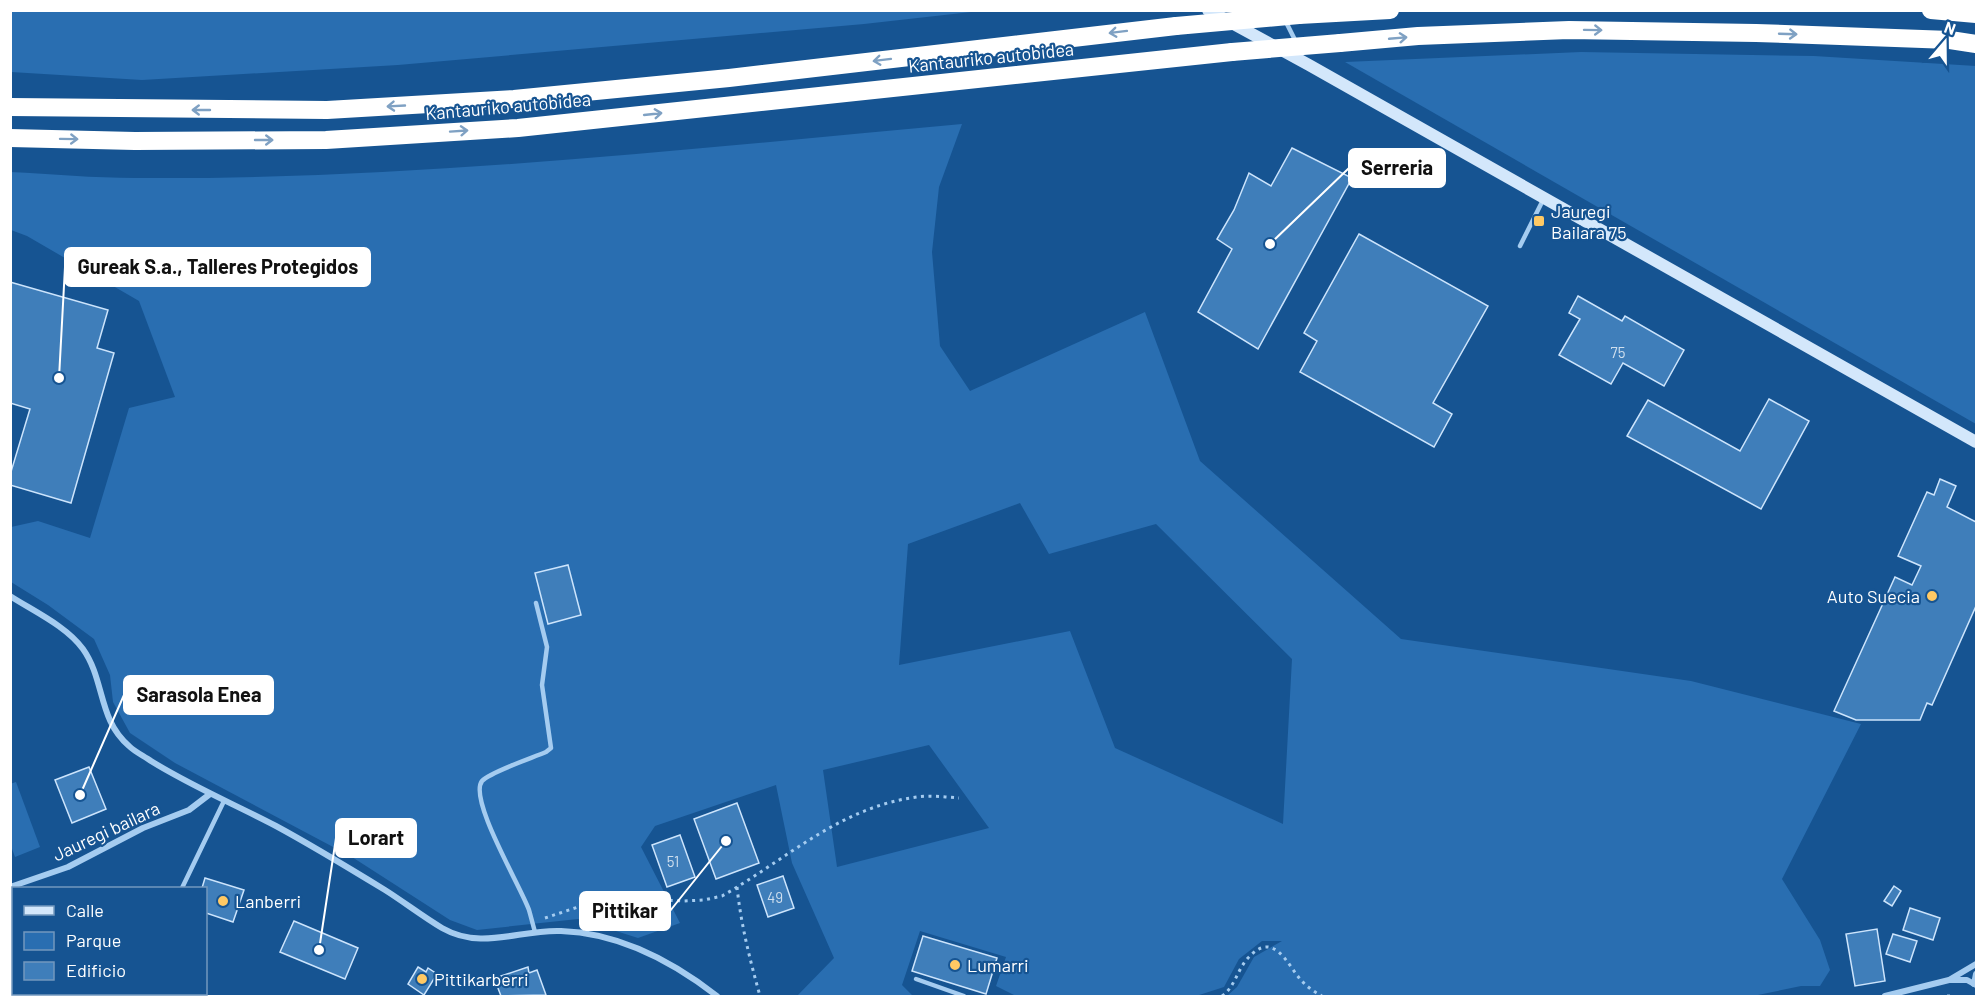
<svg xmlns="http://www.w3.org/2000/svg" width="1987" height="1007" font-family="Barlow,sans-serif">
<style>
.green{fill:#296eb1;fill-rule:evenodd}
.building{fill:#3f7eba;stroke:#cce4fc;stroke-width:1.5}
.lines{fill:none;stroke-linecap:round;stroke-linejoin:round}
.path{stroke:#a5ccf0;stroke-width:3;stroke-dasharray:3 4.5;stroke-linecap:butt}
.lane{stroke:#a5ccf0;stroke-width:4.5}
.street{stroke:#a5ccf0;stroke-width:6}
.secondary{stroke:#d3e7fb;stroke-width:12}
.highway{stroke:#fff;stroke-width:18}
.highway-bridge{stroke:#fff;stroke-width:18}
.oneway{stroke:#7fa1c3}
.poi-dot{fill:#ffc964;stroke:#165492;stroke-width:2}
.labels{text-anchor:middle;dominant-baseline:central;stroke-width:4.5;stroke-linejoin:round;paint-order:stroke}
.number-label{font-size:15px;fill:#cfdfee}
.street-label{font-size:18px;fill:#fff;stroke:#165492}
.poi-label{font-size:18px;fill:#fff;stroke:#165492;text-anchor:start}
.leader{fill:none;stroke:#fff;stroke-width:2}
.callout-dot{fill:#fff;stroke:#165492;stroke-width:2}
.callout{fill:#fff;stroke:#fff;stroke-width:2}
.callout-label{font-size:20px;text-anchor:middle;font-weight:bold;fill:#111}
</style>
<rect width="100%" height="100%" fill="#165492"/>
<g class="green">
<polygon points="10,11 11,10 980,11 864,24 398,65 142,80 11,72"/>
<polygon points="1581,52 1814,56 1976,66 1976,424 1345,62"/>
<path d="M 962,124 L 939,187 L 932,252 L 940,346 L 970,391 L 1145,312 L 1200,461 L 1401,639 L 1691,681 L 1861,724 L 1782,879 L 1820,940 L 1830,970 L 1820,986 L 1801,986 L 1753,996 L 1227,996 L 1237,987 L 1254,957 L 1282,941 L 1262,941 L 1239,959 L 1224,987 L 1196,996 L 1016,996 L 996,986 L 1006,957 L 920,931 L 902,985 L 913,996 L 797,996 L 834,958 L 792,863 L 776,785 L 655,826 L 641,847 L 680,923 L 638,938 L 578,919 L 477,930 L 450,920 L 352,857 L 175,763 L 130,733 L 113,702 L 110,675 L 94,639 L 48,605 L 11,582 L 11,527 L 38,521 L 90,538 L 129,408 L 175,397 L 139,301 L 27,236 L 11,230 L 10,172 C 52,174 94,178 135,178 C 411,180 687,149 962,124 ZM 1020,503 L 1049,554 L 1156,524 L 1292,659 L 1283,824 L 1115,748 L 1070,631 L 899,665 L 908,544 ZM 929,745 L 989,828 L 837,867 L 823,770 Z"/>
<polygon points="16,782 40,847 15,857 11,846 10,784"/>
</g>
<g class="building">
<polygon points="1292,148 1352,178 1258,349 1198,312 1232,249 1217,239 1234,210 1249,173 1271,186"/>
<polygon points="1359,234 1488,306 1433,403 1452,414 1434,447 1300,372 1317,341 1304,333"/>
<polygon points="10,282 108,310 97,348 114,353 71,503 10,485 10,475 30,409 10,403"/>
<polygon points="1578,296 1622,321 1625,316 1684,350 1664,386 1623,363 1611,384 1559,355 1580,319 1569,313"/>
<polygon points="1769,399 1809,421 1761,509 1627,436 1648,400 1740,451"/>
<polygon points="1940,479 1956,486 1947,507 1976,522 1976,606 1932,705 1927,703 1920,720 1856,720 1834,711 1895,577 1912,585 1921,566 1898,556 1927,492 1934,495"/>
<polygon points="568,565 581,615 548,624 535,573"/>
<polygon points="89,767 106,809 72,823 55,780"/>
<polygon points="737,803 759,863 716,879 694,819"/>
<polygon points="680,835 695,877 667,887 652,845"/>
<polygon points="783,876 794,908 768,917 757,885"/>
<polygon points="205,878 244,890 233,922 206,913 206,888 202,888"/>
<polygon points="1894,886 1901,891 1892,906 1884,901"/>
<polygon points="1910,908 1940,918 1933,940 1903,930"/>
<polygon points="294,921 358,948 345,979 280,952"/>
<polygon points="1877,929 1885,981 1855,986 1846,934"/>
<polygon points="1893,934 1917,941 1910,962 1886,954"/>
<polygon points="923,936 997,958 986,994 912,971"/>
<polygon points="418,967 426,972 428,968 437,974 424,995 408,984"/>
<polygon points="528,967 529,973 537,970 546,995 501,996 496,983 503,981 501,976"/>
</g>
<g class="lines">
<g class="path">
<path d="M 737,887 C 741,925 750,960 760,996"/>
<path d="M 545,918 L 590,903 L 626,898 L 684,901 L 704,900 L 722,896 C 787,859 840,807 917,797 C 930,795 945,797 959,798"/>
<path d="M 1222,996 C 1235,987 1237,970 1248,958 C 1273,930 1286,962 1300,979 C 1306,986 1314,992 1322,996"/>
<polyline points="1947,996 1950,996"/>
</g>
<g class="lane">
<polyline points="1285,20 1296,42"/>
<polyline points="1520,246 1543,200"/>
<polyline points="182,888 224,801"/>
<path d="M 535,932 C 533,925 531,917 529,910 C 521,887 468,799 482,781 C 490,772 532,758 546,752 L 551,748 L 542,685 L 547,647 L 536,603"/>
<polyline points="916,979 964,996"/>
</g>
<g class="street">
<path d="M 10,596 C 35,612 66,626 83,649 C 105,680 98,720 129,746 C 135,752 144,756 151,761 C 191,786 234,804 276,826 C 313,846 349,868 385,890 C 404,902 422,916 442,928 C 482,951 520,929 561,931 C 620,933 672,961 717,996"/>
<polyline points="10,887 68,867 143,828 189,810 210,794"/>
<polyline points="1950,980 1967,980 1976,985"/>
<polyline points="1974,984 1976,974"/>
<polyline points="1885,996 1949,980 1976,964"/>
</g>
<polyline class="secondary" points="1208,10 1309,65 1976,442"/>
<g class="highway">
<polyline points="1931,10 1976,14"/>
<polyline points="1299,15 1390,10"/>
<polyline points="1340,43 1418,36 1569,30 1756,33 1950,40 1976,44"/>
<polyline points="10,107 327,110 514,99 729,78 1176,26"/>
<polyline points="10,138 135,141 326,140 518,128 1232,52"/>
</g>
<g class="highway-bridge">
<polyline points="1176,26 1299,15"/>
<polyline points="1232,52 1340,43"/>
</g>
</g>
<defs><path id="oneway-shaft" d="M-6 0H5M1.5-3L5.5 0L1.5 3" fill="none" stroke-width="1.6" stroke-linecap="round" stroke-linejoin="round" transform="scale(1.5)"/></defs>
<g class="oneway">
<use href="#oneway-shaft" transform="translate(1593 30) rotate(1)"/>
<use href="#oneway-shaft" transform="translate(1118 32) rotate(173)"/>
<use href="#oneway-shaft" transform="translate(1788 34) rotate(2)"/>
<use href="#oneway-shaft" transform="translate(1398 38) rotate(-5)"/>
<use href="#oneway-shaft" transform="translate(882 60) rotate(173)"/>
<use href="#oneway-shaft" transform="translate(396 106) rotate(177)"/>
<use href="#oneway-shaft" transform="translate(201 110) rotate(-180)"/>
<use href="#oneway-shaft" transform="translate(653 114) rotate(-6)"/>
<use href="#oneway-shaft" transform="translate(459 131) rotate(-4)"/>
<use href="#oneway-shaft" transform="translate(69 139) rotate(1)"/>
<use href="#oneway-shaft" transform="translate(264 140)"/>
</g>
<g class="poi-dot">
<rect x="1533" y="215" width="12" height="12" rx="3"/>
<circle cx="1932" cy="596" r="6"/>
<circle cx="223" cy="901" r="6"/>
<circle cx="955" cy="965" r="6"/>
<circle cx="422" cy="979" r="6"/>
</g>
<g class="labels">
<g class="number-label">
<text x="1618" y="352">75</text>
<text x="673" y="861">51</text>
<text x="775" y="897">49</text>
</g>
<g class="street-label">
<text transform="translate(991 57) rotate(-6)">Kantauriko autobidea</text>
<text transform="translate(508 106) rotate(-5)">Kantauriko autobidea</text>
<text transform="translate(106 831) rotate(-25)">Jauregi bailara</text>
</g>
<g class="poi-label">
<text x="1551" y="211">Jauregi<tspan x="1551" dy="21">Bailara 75</tspan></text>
<text x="1920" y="596" text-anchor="end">Auto Suecia</text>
<text x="235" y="901">Lanberri</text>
<text x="967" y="965">Lumarri</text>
<text x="434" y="979">Pittikarberri</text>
</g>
</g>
<path class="leader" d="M1270 244L1349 168M59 378L65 267M80 795L124 695M319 950L336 838M726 841L670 911"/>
<g class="callout-dot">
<circle cx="1270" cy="244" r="6"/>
<circle cx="59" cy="378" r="6"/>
<circle cx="80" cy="795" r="6"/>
<circle cx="319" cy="950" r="6"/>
<circle cx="726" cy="841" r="6"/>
</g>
<g class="callout">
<rect x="1349" y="149" width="96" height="38" rx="6"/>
<rect x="65" y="248" width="305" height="38" rx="6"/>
<rect x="124" y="676" width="149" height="38" rx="6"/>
<rect x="336" y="819" width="80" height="38" rx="6"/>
<rect x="580" y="892" width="90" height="38" rx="6"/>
</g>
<g class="callout-label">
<text x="1397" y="175">Serreria</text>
<text x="218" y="274">Gureak S.a., Talleres Protegidos</text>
<text x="199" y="702">Sarasola Enea</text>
<text x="376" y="845">Lorart</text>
<text x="625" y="918">Pittikar</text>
</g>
<rect width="1987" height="1007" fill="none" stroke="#ffffff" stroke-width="24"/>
<rect x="12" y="887" width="195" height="108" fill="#165492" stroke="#7398be" stroke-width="1.5"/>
<rect x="24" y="906" width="30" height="9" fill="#d3e7fb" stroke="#7398be" stroke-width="1.5"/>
<text x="66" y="917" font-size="18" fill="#ffffff">Calle</text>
<rect x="24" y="932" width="30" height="18" fill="#296eb1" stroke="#7398be" stroke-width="1.5"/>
<text x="66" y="947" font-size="18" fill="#ffffff">Parque</text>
<rect x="24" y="962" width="30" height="18" fill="#3f7eba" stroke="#7398be" stroke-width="1.5"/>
<text x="66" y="977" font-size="18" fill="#ffffff">Edificio</text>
<g transform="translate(1945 42) rotate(20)" stroke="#165492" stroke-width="4.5" paint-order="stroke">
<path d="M0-4.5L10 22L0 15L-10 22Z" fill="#ffffff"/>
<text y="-9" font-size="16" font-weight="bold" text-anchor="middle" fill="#ffffff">N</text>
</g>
</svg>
